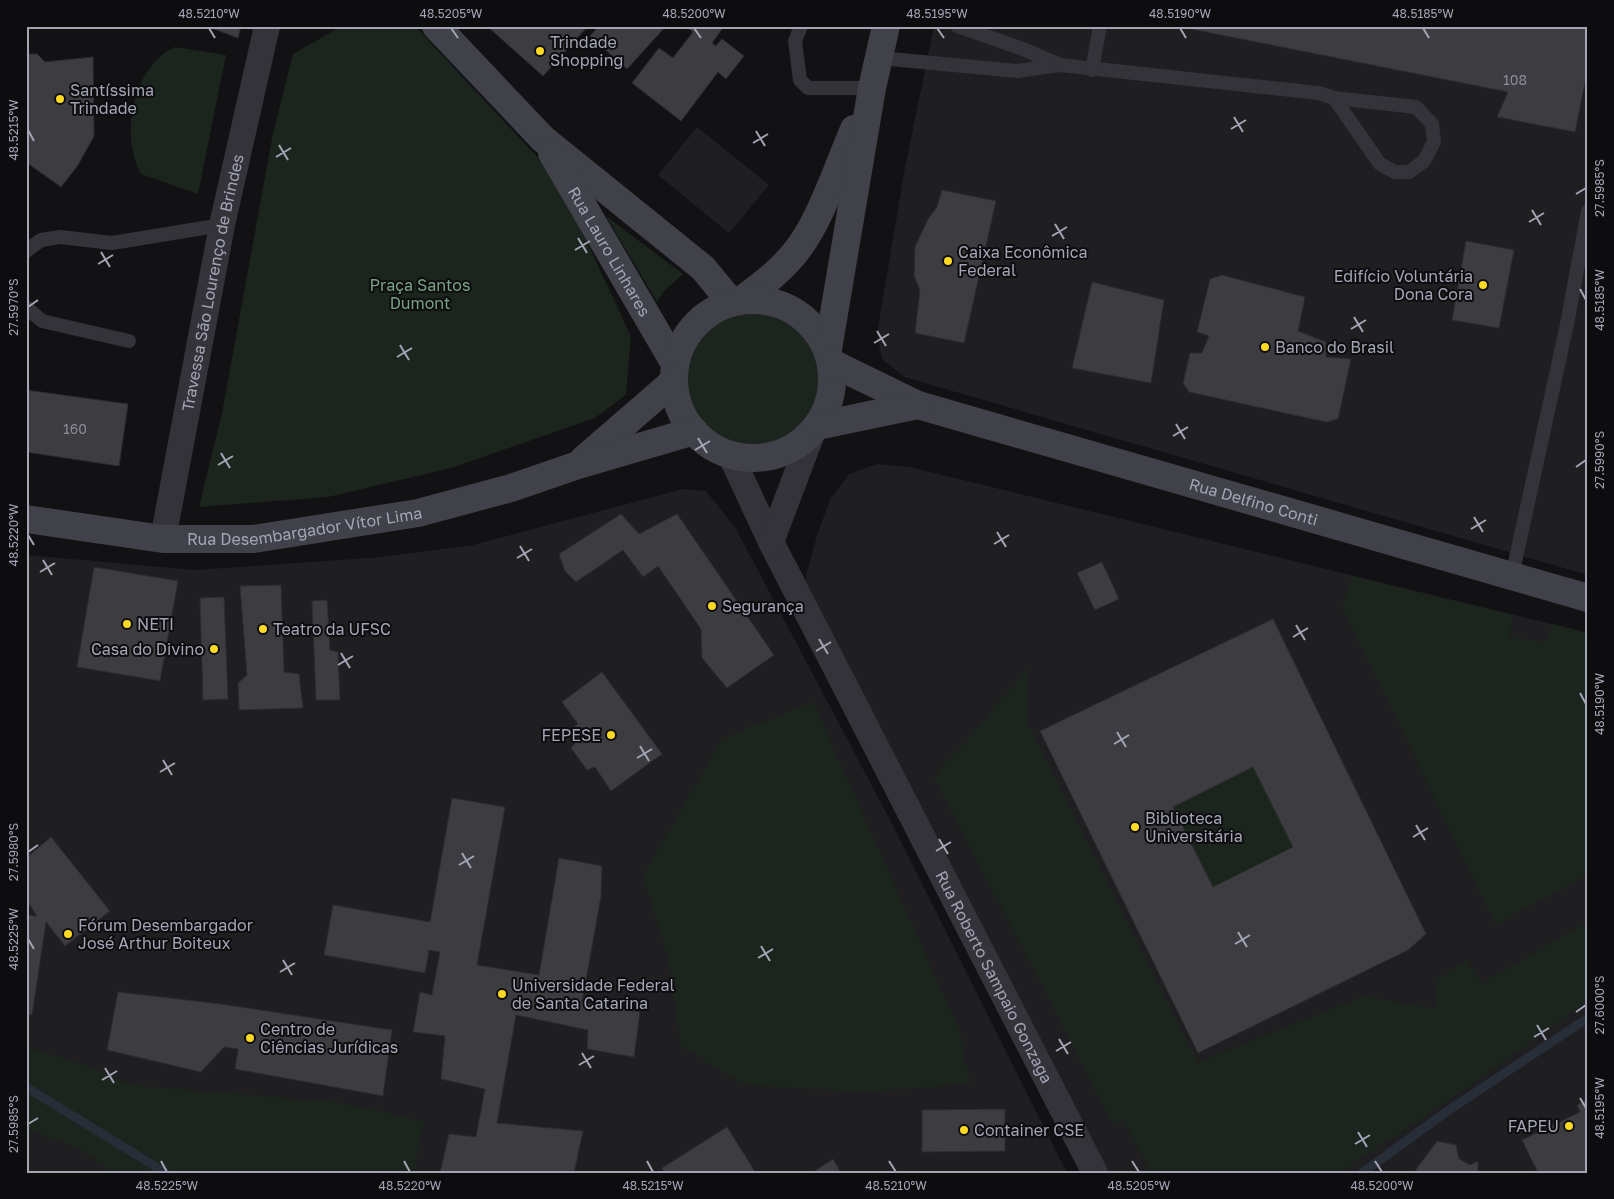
<svg xmlns="http://www.w3.org/2000/svg" width="1614" height="1199" font-family="'Golos Text',sans-serif">
<style>
.built{fill:#1f1e21}
.green{fill:#1c241e}
.lines{fill:none;stroke-linecap:round;stroke-linejoin:round}
.stream{stroke:#282e38;stroke-width:9}
.building{fill:#3c3c41;stroke:#2d2c30;fill-rule:evenodd}
.service{stroke:#333339;stroke-width:14}
.minor{stroke:#333339;stroke-width:26}
.secondary{stroke:#414149;stroke-width:28}
.ticks{fill:none;stroke:#a3a5b5;stroke-width:2}
.poi-dot{fill:#fcd922;stroke:#0d0d0f;stroke-width:2}
.labels{text-anchor:middle;dominant-baseline:central;stroke-width:4;stroke-linejoin:round;paint-order:stroke}
.number-label{font-size:14px;fill:#898b98}
.poi-label{font-size:16px;fill:#a3a5b5;stroke:#0d0d0f;text-anchor:start}
.street-label{font-size:16px;fill:#a3a5b5;stroke:#0d0d0f}
.park-label{font-size:16px;fill:#78a282;stroke:#0d0d0f}
.neatline{fill:none;stroke:#a3a5b5;stroke-width:2}
.ticks-label{font-size:12px;text-anchor:middle;fill:#a3a5b5}
</style>
<rect width="100%" height="100%" fill="#121214"/>
<g class="built">
<polygon points="934,26 1588,26 1588,575 904,377 882,359 877,334 905,168"/>
<polygon points="697,127 769,185 729,233 658,175"/>
<polygon points="877,464 910,467 1588,633 1588,1173 1104,1173 803,587 818,532 830,500 849,474"/>
<polygon points="683,489 706,491 735,527 888,816 1067,1173 26,1173 26,555 195,570 381,557 473,545"/>
</g>
<g class="green">
<polygon points="342,26 415,26 557,178 631,336 626,395 595,418 451,468 328,497 199,507 222,413 273,133 293,54"/>
<path d="M 175,47 L 226,55 L 198,194 L 141,174 C 119,134 133,66 175,47 Z"/>
<polygon points="606,216 683,274 664,291 657,302"/>
<circle cx="755" cy="377" r="72"/>
<polygon points="1352,576 1513,615 1509,637 1544,642 1553,624 1588,633 1588,874 1496,925 1342,607"/>
<polygon points="1029,668 1027,720 1198,1062 1364,996 1437,1009 1436,981 1467,959 1481,984 1588,921 1588,1001 1451,1099 1338,1173 1151,1173 1123,1119 1113,1124 934,777"/>
<polygon points="813,702 959,1029 970,1084 863,1092 744,1085 681,1046 668,957 643,876 723,738"/>
<polygon points="1253,767 1293,847 1213,887 1173,807"/>
<polygon points="26,1047 92,1067 131,1085 337,1102 424,1121 413,1173 114,1173 80,1149 26,1129"/>
</g>
<g class="lines">
<g class="stream">
<polyline points="26,1087 166,1173"/>
<polyline points="1362,1173 1449,1110 1588,1018"/>
</g>
</g>
<g class="building">
<polygon points="206,26 241,26 238,38"/>
<polygon points="487,26 588,26 543,76"/>
<polygon points="599,26 666,26 627,69 590,36"/>
<polygon points="685,26 724,26 712,43 716,46 722,39 744,56 726,79 718,72 681,121 632,83 659,48 673,58 693,32"/>
<polygon points="1176,26 1588,26 1588,67 1575,132 1497,117 1508,92"/>
<polygon points="26,54 37,54 45,62 93,57 94,136 78,165 61,187 26,162"/>
<polygon points="942,190 996,201 964,343 915,333 920,290 914,276 915,247 928,219 937,207"/>
<polygon points="1466,241 1514,250 1499,328 1452,320"/>
<polygon points="1222,275 1305,297 1298,331 1326,342 1326,357 1351,359 1338,419 1326,422 1189,392 1183,383 1190,353 1202,353 1209,336 1197,332 1210,279"/>
<polygon points="1092,282 1164,300 1151,383 1072,368"/>
<polygon points="26,390 128,404 119,466 26,452"/>
<polygon points="621,514 639,534 677,514 774,655 727,688 702,658 701,629 658,566 643,577 623,550 576,582 565,571 559,554"/>
<polygon points="1102,562 1119,599 1095,610 1077,573"/>
<polygon points="94,567 178,581 160,681 77,667"/>
<polygon points="281,585 284,672 299,674 303,708 239,710 238,683 247,675 240,586"/>
<polygon points="224,597 228,699 203,700 200,598"/>
<polygon points="327,600 330,650 338,652 340,700 316,700 312,601"/>
<path d="M 1273,619 L 1426,934 L 1408,950 L 1198,1053 L 1040,731 ZM 1253,767 L 1293,847 L 1213,887 L 1173,807 Z"/>
<polygon points="602,672 662,754 611,791 595,767 587,770 571,748 579,739 570,730 578,724 562,702"/>
<polygon points="452,798 505,807 477,965 539,975 559,858 602,866 601,896 582,1002 640,1012 634,1057 587,1049 588,1030 516,1015 497,1123 583,1131 574,1173 440,1173 449,1134 476,1137 485,1089 441,1079 445,1036 413,1032 420,992 432,995 440,952 429,950 425,973 324,955 333,905 430,922"/>
<polygon points="51,837 110,911 65,946 46,922 32,1015 26,1014 26,915 37,916 26,899 26,858"/>
<polygon points="118,992 221,1004 392,1030 383,1096 235,1069 238,1049 224,1047 201,1072 107,1050"/>
<polygon points="1588,1099 1588,1173 1538,1173 1522,1140 1580,1112 1577,1105"/>
<polygon points="1005,1109 1005,1151 922,1152 922,1110"/>
<polygon points="727,1127 756,1173 665,1173 662,1168"/>
<polygon points="1437,1141 1456,1145 1459,1159 1470,1165 1478,1161 1478,1173 1411,1173 1415,1171"/>
<polygon points="833,1159 841,1173 812,1173"/>
</g>
<g class="lines">
<g class="service">
<polyline points="801,26 795,41 800,80 808,88 872,88"/>
<polyline points="880,58 1017,71 1060,65 1023,49 957,26"/>
<polyline points="1060,65 1319,93 1334,98 1416,107 1432,124 1434,142 1424,161 1409,172 1395,172 1380,164 1334,98"/>
<polyline points="1092,70 1100,26"/>
<polyline points="26,251 41,240 60,237 112,243 222,225"/>
<polyline points="26,307 42,321 129,341"/>
<polyline points="1512,576 1567,324 1588,211"/>
</g>
<g class="minor">
<path id="s1" d="M 730,454 L 771,542 L 1095,1173"/>
<path id="s2" d="M 163,539 L 222,225 L 267,26"/>
<polyline points="771,542 813,431"/>
</g>
<g class="secondary">
<polyline points="436,26 543,139 703,268 731,302"/>
<path id="s3" d="M 552,153 L 675,364"/>
<path d="M 743,299 C 762,285 779,272 794,254 C 820,223 838,166 854,129"/>
<circle cx="753" cy="379" r="79"/>
<polyline points="828,349 872,88 886,26"/>
<path id="s4" d="M 832,363 L 918,405 L 1588,598"/>
<polyline points="817,426 918,405"/>
<polyline points="584,459 674,381"/>
<path id="s5" d="M 26,519 L 163,539 L 254,539 L 418,513 L 511,488 L 578,465 L 694,431"/>
</g>
</g>
<path class="ticks" d="M 209,28 L 215,38M 451,28 L 458,38M 694,28 L 701,38M 937,28 L 944,38M 1180,28 L 1186,38M 1423,28 L 1429,38M 1234,117 L 1243,132M 1231,129 L 1246,120M 28,130 L 34,141M 756,131 L 765,146M 753,143 L 768,134M 279,145 L 288,160M 276,157 L 291,148M 1576,194 L 1586,188M 1532,210 L 1541,225M 1529,222 L 1544,213M 1055,224 L 1064,239M 1052,236 L 1067,227M 578,238 L 587,253M 575,250 L 590,241M 101,252 L 110,267M 98,264 L 113,255M 1580,289 L 1586,300M 28,307 L 38,300M 1354,317 L 1363,332M 1351,329 L 1366,320M 877,331 L 886,346M 874,343 L 889,334M 400,345 L 409,360M 397,357 L 412,348M 1176,424 L 1185,439M 1173,436 L 1188,427M 698,438 L 707,453M 695,450 L 710,441M 221,453 L 230,468M 218,465 L 233,456M 1576,467 L 1586,460M 1474,517 L 1483,532M 1471,529 L 1486,520M 997,532 L 1006,547M 28,535 L 34,545M 994,544 L 1009,535M 520,546 L 529,561M 517,558 L 532,549M 43,560 L 52,575M 40,572 L 55,563M 1296,625 L 1305,640M 1293,637 L 1308,628M 819,639 L 828,654M 816,651 L 831,642M 341,653 L 350,668M 338,665 L 353,656M 1580,693 L 1586,704M 1117,732 L 1126,747M 1114,744 L 1129,735M 640,746 L 649,761M 637,758 L 652,749M 163,760 L 172,775M 160,772 L 175,763M 1416,825 L 1425,840M 1413,837 L 1428,828M 939,839 L 948,854M 936,851 L 951,842M 28,852 L 38,845M 462,853 L 471,868M 459,865 L 474,856M 1238,932 L 1247,947M 28,939 L 34,949M 1235,944 L 1250,935M 761,946 L 770,961M 758,958 L 773,949M 283,960 L 292,975M 280,972 L 295,963M 1576,1012 L 1586,1005M 1537,1025 L 1546,1040M 1534,1037 L 1549,1028M 1059,1039 L 1068,1054M 1056,1051 L 1071,1042M 582,1053 L 591,1068M 579,1065 L 594,1056M 105,1068 L 114,1083M 102,1080 L 117,1071M 1580,1098 L 1586,1108M 28,1124 L 38,1118M 1358,1132 L 1367,1147M 1355,1144 L 1370,1135M 161,1161 L 167,1172M 404,1161 L 410,1172M 647,1161 L 653,1172M 889,1161 L 896,1172M 1132,1161 L 1139,1172M 1375,1161 L 1382,1172"/>
<g class="poi-dot">
<circle cx="540" cy="51" r="5"/>
<circle cx="60" cy="99" r="5"/>
<circle cx="948" cy="261" r="5"/>
<circle cx="1483" cy="285" r="5"/>
<circle cx="1265" cy="347" r="5"/>
<circle cx="712" cy="606" r="5"/>
<circle cx="127" cy="624" r="5"/>
<circle cx="263" cy="629" r="5"/>
<circle cx="214" cy="649" r="5"/>
<circle cx="611" cy="735" r="5"/>
<circle cx="1135" cy="827" r="5"/>
<circle cx="68" cy="934" r="5"/>
<circle cx="502" cy="994" r="5"/>
<circle cx="250" cy="1038" r="5"/>
<circle cx="1569" cy="1126" r="5"/>
<circle cx="964" cy="1130" r="5"/>
</g>
<g class="labels">
<g class="number-label">
<text x="1515" y="79">108</text>
<text x="75" y="428">160</text>
</g>
<g class="poi-label">
<text x="550" y="42">Trindade<tspan x="550" dy="18">Shopping</tspan></text>
<text x="70" y="90">Santíssima<tspan x="70" dy="18">Trindade</tspan></text>
<text x="958" y="252">Caixa Econômica<tspan x="958" dy="18">Federal</tspan></text>
<text x="1473" y="276" text-anchor="end">Edifício Voluntária<tspan x="1473" dy="18">Dona Cora</tspan></text>
<text x="1275" y="347">Banco do Brasil</text>
<text x="722" y="606">Segurança</text>
<text x="137" y="624">NETI</text>
<text x="273" y="629">Teatro da UFSC</text>
<text x="204" y="649" text-anchor="end">Casa do Divino</text>
<text x="601" y="735" text-anchor="end">FEPESE</text>
<text x="1145" y="818">Biblioteca<tspan x="1145" dy="18">Universitária</tspan></text>
<text x="78" y="925">Fórum Desembargador<tspan x="78" dy="18">José Arthur Boiteux</tspan></text>
<text x="512" y="985">Universidade Federal<tspan x="512" dy="18">de Santa Catarina</tspan></text>
<text x="260" y="1029">Centro de<tspan x="260" dy="18">Ciências Jurídicas</tspan></text>
<text x="1559" y="1126" text-anchor="end">FAPEU</text>
<text x="974" y="1130">Container CSE</text>
</g>
<g class="street-label">
<text stroke="none"><textPath href="#s3" startOffset="114">Rua Lauro Linhares</textPath></text>
<text stroke="none"><textPath href="#s2" startOffset="261">Travessa São Lourenço de Brindes</textPath></text>
<text stroke="none"><textPath href="#s4" startOffset="445">Rua Delfino Conti</textPath></text>
<text stroke="none"><textPath href="#s5" startOffset="281">Rua Desembargador Vítor Lima</textPath></text>
<text stroke="none"><textPath href="#s1" startOffset="586">Rua Roberto Sampaio Gonzaga</textPath></text>
</g>
<g class="park-label">
<text x="420" y="285">Praça Santos<tspan x="420" dy="18">Dumont</tspan></text>
</g>
</g>
<rect width="1614" height="1199" fill="none" stroke="#0d0d0f" stroke-width="55"/>
<rect x="28" y="28" width="1558" height="1144" class="neatline"/>
<g class="ticks-label">
<text x="209" y="18">48.5210°W</text>
<text x="451" y="18">48.5205°W</text>
<text x="694" y="18">48.5200°W</text>
<text x="937" y="18">48.5195°W</text>
<text x="1180" y="18">48.5190°W</text>
<text x="1423" y="18">48.5185°W</text>
<text transform="translate(14 130) rotate(-90)" y="4">48.5215°W</text>
<text transform="translate(1600 188) rotate(-90)" y="4">27.5985°S</text>
<text transform="translate(1600 300) rotate(-90)" y="4">48.5185°W</text>
<text transform="translate(14 307) rotate(-90)" y="4">27.5970°S</text>
<text transform="translate(1600 460) rotate(-90)" y="4">27.5990°S</text>
<text transform="translate(14 535) rotate(-90)" y="4">48.5220°W</text>
<text transform="translate(1600 704) rotate(-90)" y="4">48.5190°W</text>
<text transform="translate(14 852) rotate(-90)" y="4">27.5980°S</text>
<text transform="translate(14 939) rotate(-90)" y="4">48.5225°W</text>
<text transform="translate(1600 1005) rotate(-90)" y="4">27.6000°S</text>
<text transform="translate(1600 1108) rotate(-90)" y="4">48.5195°W</text>
<text transform="translate(14 1124) rotate(-90)" y="4">27.5985°S</text>
<text x="167" y="1190">48.5225°W</text>
<text x="410" y="1190">48.5220°W</text>
<text x="653" y="1190">48.5215°W</text>
<text x="896" y="1190">48.5210°W</text>
<text x="1139" y="1190">48.5205°W</text>
<text x="1382" y="1190">48.5200°W</text>
</g>
</svg>
